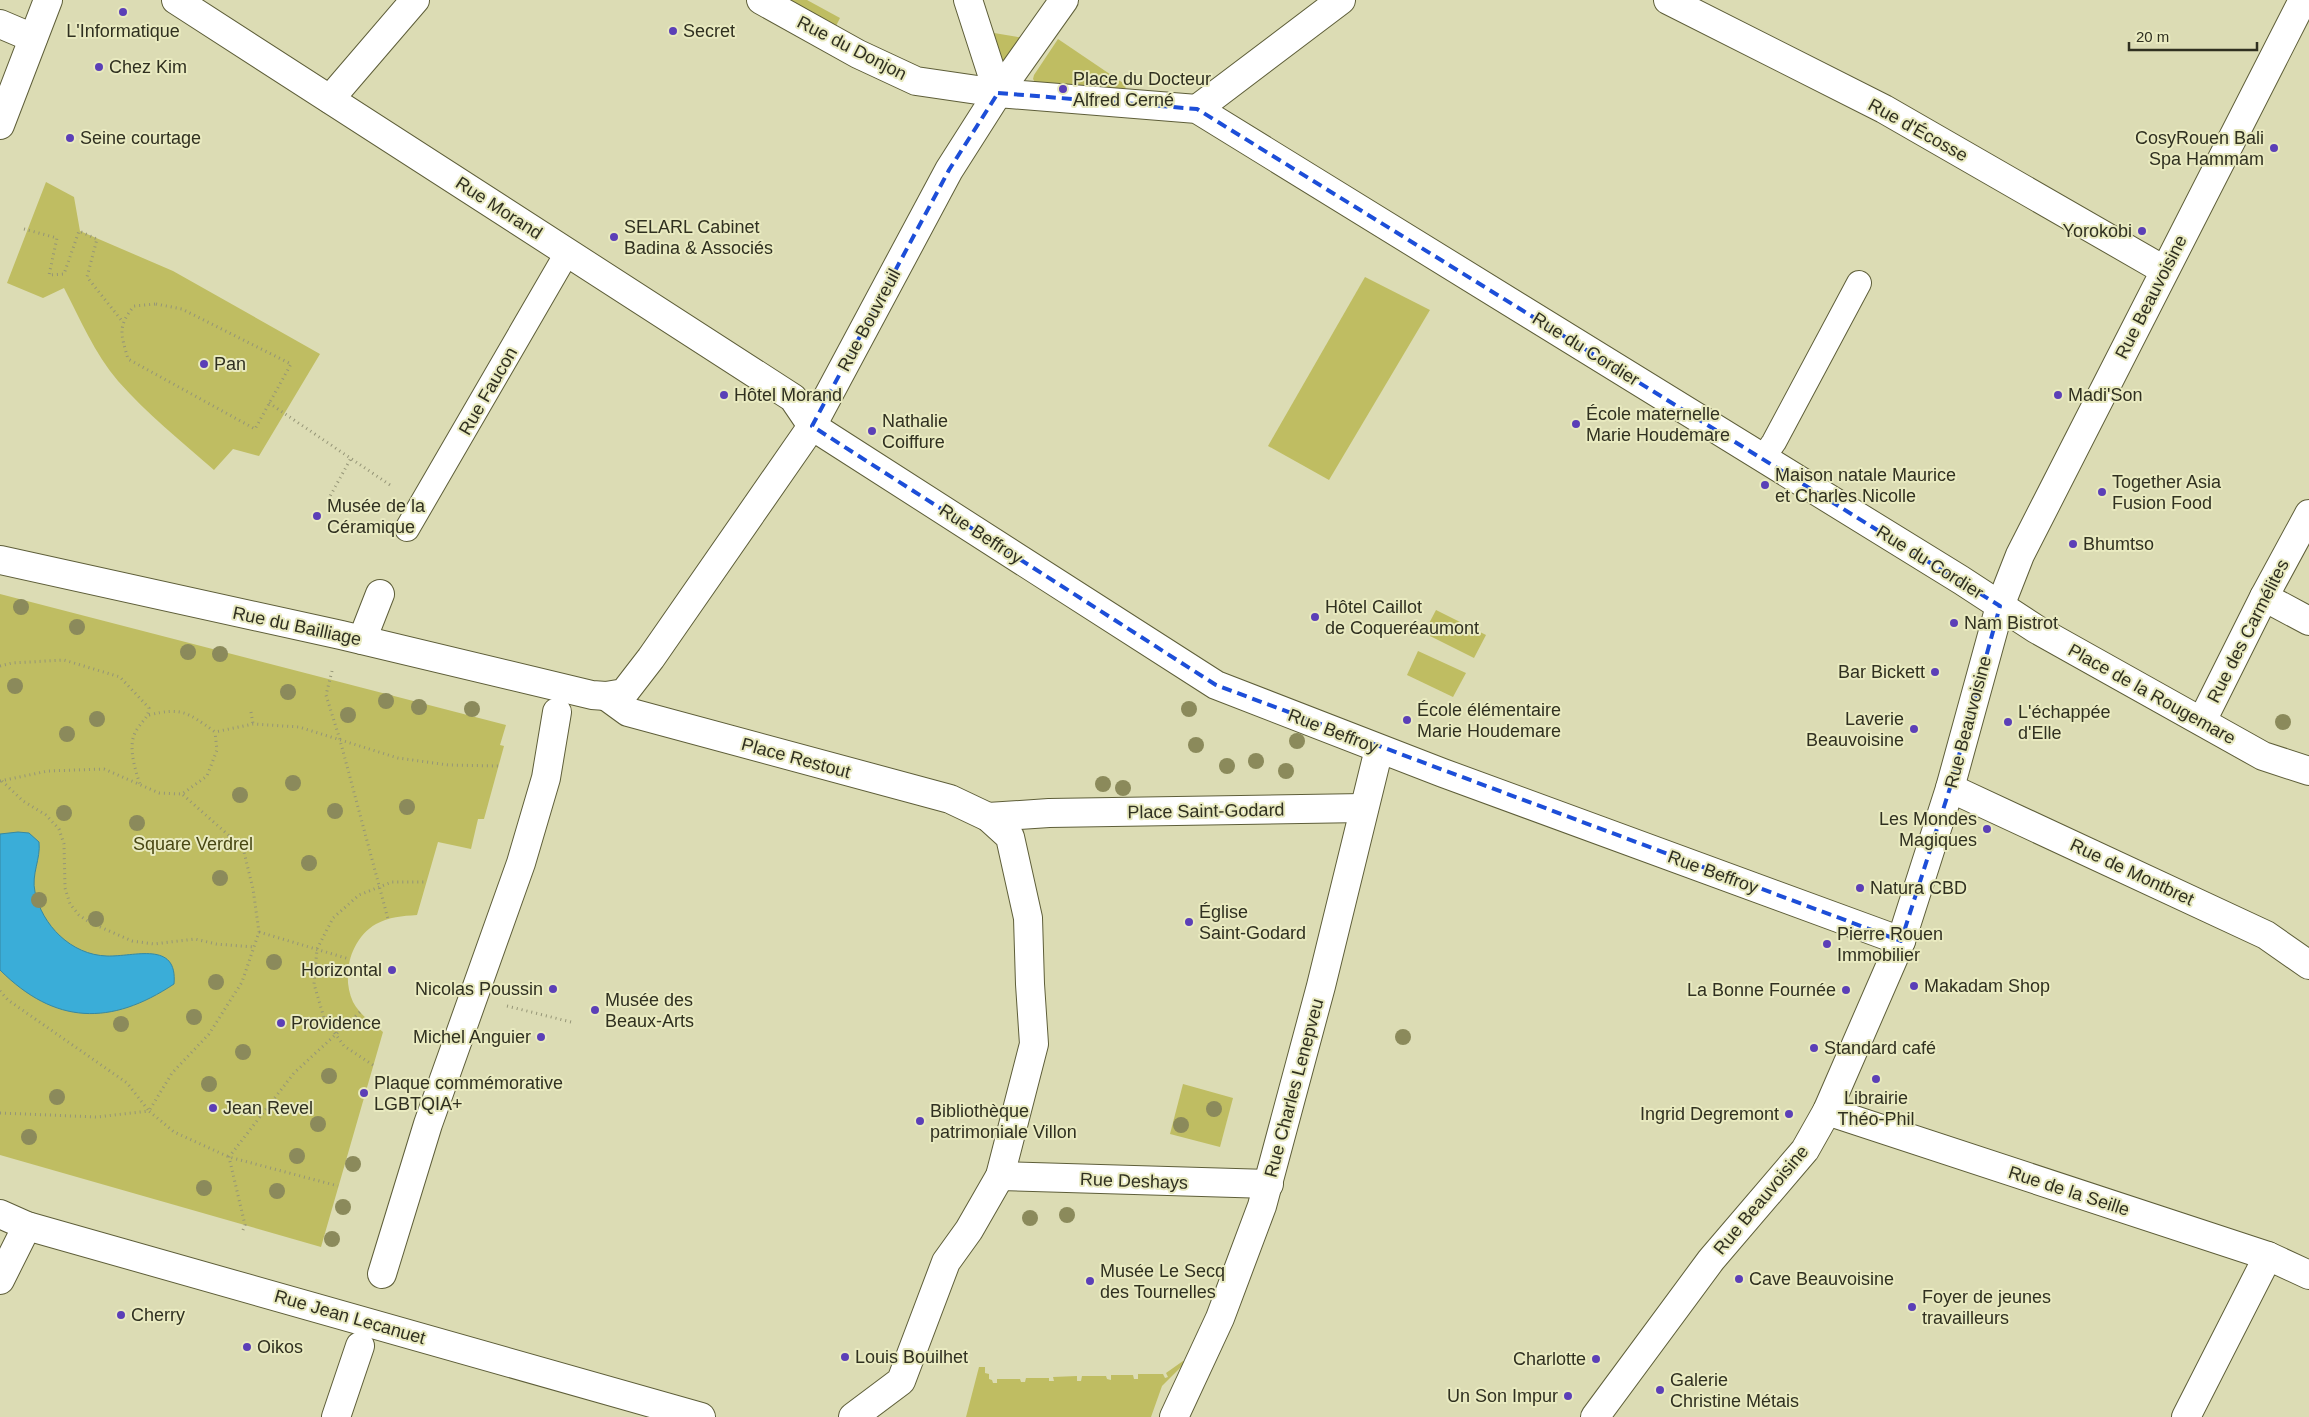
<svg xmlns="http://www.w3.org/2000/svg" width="2309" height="1417" font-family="Arial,sans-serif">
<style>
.green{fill:#bfbd62}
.water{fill:#3aadd8;stroke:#3788a1}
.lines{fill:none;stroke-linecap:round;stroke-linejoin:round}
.lane-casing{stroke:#5e5e39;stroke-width:26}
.street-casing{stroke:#5e5e39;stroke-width:30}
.secondary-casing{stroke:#5e5e39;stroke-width:30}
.path{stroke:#959577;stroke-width:3;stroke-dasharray:1 4;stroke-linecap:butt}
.lane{stroke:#fff;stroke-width:24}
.street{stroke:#fff;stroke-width:28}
.secondary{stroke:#fff;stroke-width:28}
.tree{fill:#8b8a5b}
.marked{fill:none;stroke:#1d4ed8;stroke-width:4;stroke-dasharray:10 6;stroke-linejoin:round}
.poi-dot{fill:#5b3fb7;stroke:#e9eac0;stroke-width:2}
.labels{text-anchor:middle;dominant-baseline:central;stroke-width:4;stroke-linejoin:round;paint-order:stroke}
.poi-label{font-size:18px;fill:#303020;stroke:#e9eac0;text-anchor:start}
.street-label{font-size:18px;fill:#303020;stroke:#e9eac0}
.park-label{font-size:18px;fill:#484713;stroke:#e9eac0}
</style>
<rect width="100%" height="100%" fill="#dcdcb4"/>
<g class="green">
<polygon points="789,0 807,0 840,18 836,26"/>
<polygon points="982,31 1030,39 1003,82"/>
<polygon points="1058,39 1126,85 1125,90 1037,85 1033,79 1034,75"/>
<path d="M 46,182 L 74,197 L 80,231 L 173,271 L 320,354 L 259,456 L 233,449 L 214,470 C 181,441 147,414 118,381 C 95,354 80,319 64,288 L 43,298 L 7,283 Z"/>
<polygon points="1365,277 1430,310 1329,480 1268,446"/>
<path d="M 0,594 L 506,725 L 500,745 L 504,746 L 484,819 L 478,819 L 471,849 L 438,842 L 417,915 C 402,916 389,917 376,924 C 350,939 341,976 353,1002 C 360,1015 372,1023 383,1032 L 321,1247 L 0,1155 Z"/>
<polygon points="1436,610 1486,635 1474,658 1424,633"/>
<polygon points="1418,651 1466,673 1453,697 1407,675"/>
<polygon points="1183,1084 1233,1098 1220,1147 1170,1134"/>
<polygon points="1183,1361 1186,1362 1162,1386 1151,1417 966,1417 979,1367 985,1367 985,1373 989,1374 989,1379 992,1380 993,1383 997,1383 997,1379 1020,1379 1021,1382 1025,1382 1026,1378 1049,1378 1049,1381 1054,1381 1053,1377 1077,1376 1077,1381 1081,1381 1082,1376 1106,1376 1107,1379 1111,1380 1111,1375 1133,1375 1134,1379 1138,1379 1138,1374 1163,1374 1165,1378 1168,1377 1166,1373"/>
</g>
<path class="water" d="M 18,832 L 29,833 L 39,842 C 41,859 31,874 35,892 C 42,925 71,955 107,956 C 134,957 178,940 174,984 C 111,1026 55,1025 0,970 L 0,834 Z"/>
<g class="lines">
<defs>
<g id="lane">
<polyline points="1763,458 1774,442 1859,283"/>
<polyline points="407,529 567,253"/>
</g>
<g id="street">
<polyline points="176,0 793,398 812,426 1216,685 1443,773 1901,941"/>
<polyline points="761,0 858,54 916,81 998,93 1197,109 1961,580 2036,629 2263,756 2309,771"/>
<polyline points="968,0 998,93"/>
<polyline points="1668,0 1884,109 2164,270"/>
<polyline points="0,24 33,38"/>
<polyline points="330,99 415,0"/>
<polyline points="1197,109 1341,0"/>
<polyline points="0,560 341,635 592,695 606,696 624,693 651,658 812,426 949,170 998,93 1064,0"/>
<polyline points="2264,597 2309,621"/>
<polyline points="362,640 380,594"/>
<polyline points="606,696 628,712 950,799 988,817 1010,837 1028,918 1030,984 1034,1044 1000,1176 969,1230 946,1262 901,1381 853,1417"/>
<polyline points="2202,721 2264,597 2309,514"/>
<polyline points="1950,788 2266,935 2309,965"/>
<polyline points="988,817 1049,813 1364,808"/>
<polyline points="1827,1111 2268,1256 2309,1275"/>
<polyline points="1000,1176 1269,1184"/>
<polyline points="382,1274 428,1124 521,863 546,778 557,712"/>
<polyline points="0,1280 27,1226"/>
<polyline points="336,1417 360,1346"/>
<polyline points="1174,1417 1220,1318 1262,1206 1321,986 1379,749"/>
<polyline points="1595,1417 1711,1260 1805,1150 1827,1111 1901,941 1950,788 2000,606 2020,555 2303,0"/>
<polyline points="2186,1417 2268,1256"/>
</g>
<g id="secondary">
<polyline points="0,125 48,0"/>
<polyline points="0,1214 27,1226 701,1417"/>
</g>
</defs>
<use href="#lane" class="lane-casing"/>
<use href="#street" class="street-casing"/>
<use href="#secondary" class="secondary-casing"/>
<g class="path">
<polyline points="24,229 57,238 49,275 64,274 79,231 97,239 87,277 122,321"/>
<path d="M 156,304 L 182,309 L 291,364 L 255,429 L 128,359 C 121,334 117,327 134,306 Z"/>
<polyline points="269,403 393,487"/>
<polyline points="328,500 351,458"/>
<path d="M 0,666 L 12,663 L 64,660 L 120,677 L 149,708 C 148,718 143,720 138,728 C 126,743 135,768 140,785"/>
<polyline points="332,671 326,695 340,740 388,919"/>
<polyline points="251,712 253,724"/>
<path d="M 149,715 C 182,707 187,712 215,732 L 253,724 L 299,727 L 398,758 L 448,765 L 499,766"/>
<polyline points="0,781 48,771 104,769 159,793 182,794 207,776 217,750 215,732"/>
<polyline points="2,781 23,801 46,815 59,829 64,844 65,888 70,904 79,915 89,922 132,941 154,944 195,939 216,944 254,947"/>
<polyline points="259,932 349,959"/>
<polyline points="0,991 8,1000 127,1083 149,1111 172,1073 209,1034 242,982 259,932 253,889 243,848 182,794"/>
<polyline points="507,1006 571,1022"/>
<polyline points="373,1065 344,1046 324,1018 314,984 317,949 333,918 359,895 392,882 427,882"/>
<polyline points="0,1113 97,1117 149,1111 174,1132 229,1157 338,1186"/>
<polyline points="243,1230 245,1225 229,1157 294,1073 360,1012"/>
</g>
<use href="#lane" class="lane"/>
<use href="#street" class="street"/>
<use href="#secondary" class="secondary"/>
</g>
<g class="tree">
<circle cx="21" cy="607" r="8"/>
<circle cx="77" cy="627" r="8"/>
<circle cx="188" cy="652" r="8"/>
<circle cx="220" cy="654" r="8"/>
<circle cx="15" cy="686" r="8"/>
<circle cx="288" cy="692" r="8"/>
<circle cx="386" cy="701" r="8"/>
<circle cx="419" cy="707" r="8"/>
<circle cx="472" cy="709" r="8"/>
<circle cx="1189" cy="709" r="8"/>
<circle cx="348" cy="715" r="8"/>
<circle cx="97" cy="719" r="8"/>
<circle cx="2283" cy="722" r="8"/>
<circle cx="67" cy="734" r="8"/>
<circle cx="1297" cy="741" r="8"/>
<circle cx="1196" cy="745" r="8"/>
<circle cx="1256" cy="761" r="8"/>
<circle cx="1227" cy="766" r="8"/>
<circle cx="1286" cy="771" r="8"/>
<circle cx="293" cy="783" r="8"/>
<circle cx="1103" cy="784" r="8"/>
<circle cx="1123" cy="788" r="8"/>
<circle cx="240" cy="795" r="8"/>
<circle cx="407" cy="807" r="8"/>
<circle cx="335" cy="811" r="8"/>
<circle cx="64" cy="813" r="8"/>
<circle cx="137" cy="823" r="8"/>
<circle cx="309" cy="863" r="8"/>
<circle cx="220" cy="878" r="8"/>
<circle cx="39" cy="900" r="8"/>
<circle cx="96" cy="919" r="8"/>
<circle cx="274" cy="962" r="8"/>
<circle cx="216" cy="982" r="8"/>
<circle cx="194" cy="1017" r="8"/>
<circle cx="121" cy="1024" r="8"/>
<circle cx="1403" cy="1037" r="8"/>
<circle cx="243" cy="1052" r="8"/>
<circle cx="329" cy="1076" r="8"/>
<circle cx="209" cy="1084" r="8"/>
<circle cx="57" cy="1097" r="8"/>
<circle cx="1214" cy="1109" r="8"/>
<circle cx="318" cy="1124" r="8"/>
<circle cx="1181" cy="1125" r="8"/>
<circle cx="29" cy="1137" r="8"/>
<circle cx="297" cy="1156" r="8"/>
<circle cx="353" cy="1164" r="8"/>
<circle cx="204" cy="1188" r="8"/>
<circle cx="277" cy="1191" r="8"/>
<circle cx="343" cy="1207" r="8"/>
<circle cx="1067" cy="1215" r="8"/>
<circle cx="1030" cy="1218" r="8"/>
<circle cx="332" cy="1239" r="8"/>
</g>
<path class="marked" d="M 998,93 L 1197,109 L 2000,606 L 1950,788 L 1901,941 L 1216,685 L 812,426 L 949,170 Z"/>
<g class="poi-dot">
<circle cx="123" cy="12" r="5"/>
<circle cx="673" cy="31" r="5"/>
<circle cx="99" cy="67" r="5"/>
<circle cx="1063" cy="89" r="5"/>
<circle cx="70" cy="138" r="5"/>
<circle cx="2274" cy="148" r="5"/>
<circle cx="2142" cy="231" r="5"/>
<circle cx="614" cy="237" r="5"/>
<circle cx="204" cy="364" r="5"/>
<circle cx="724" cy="395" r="5"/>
<circle cx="2058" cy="395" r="5"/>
<circle cx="1576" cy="424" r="5"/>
<circle cx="872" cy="431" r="5"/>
<circle cx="1765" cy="485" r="5"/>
<circle cx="2102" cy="492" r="5"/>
<circle cx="317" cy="516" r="5"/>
<circle cx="2073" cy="544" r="5"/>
<circle cx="1315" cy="617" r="5"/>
<circle cx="1954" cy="623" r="5"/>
<circle cx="1935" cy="672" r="5"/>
<circle cx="1407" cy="720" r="5"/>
<circle cx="2008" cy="722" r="5"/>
<circle cx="1914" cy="729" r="5"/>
<circle cx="1987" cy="829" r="5"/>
<circle cx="1860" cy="888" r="5"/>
<circle cx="1189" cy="922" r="5"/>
<circle cx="1827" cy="944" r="5"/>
<circle cx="392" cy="970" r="5"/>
<circle cx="1914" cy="986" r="5"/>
<circle cx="553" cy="989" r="5"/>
<circle cx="1846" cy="990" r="5"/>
<circle cx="595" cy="1010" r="5"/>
<circle cx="281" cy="1023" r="5"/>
<circle cx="541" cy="1037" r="5"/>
<circle cx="1814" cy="1048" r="5"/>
<circle cx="1876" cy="1079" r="5"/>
<circle cx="364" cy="1093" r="5"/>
<circle cx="213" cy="1108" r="5"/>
<circle cx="1789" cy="1114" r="5"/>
<circle cx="920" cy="1121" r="5"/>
<circle cx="1739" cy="1279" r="5"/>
<circle cx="1090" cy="1281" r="5"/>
<circle cx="1912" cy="1307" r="5"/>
<circle cx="121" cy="1315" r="5"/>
<circle cx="247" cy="1347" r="5"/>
<circle cx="845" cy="1357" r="5"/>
<circle cx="1596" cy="1359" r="5"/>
<circle cx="1660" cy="1390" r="5"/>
<circle cx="1568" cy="1396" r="5"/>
</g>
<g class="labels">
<g class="poi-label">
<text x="123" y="31" text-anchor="middle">L'Informatique</text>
<text x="683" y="31">Secret</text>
<text x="109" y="67">Chez Kim</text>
<text x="1073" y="79">Place du Docteur<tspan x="1073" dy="21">Alfred Cerné</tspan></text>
<text x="80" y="138">Seine courtage</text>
<text x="2264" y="138" text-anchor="end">CosyRouen Bali<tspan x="2264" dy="21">Spa Hammam</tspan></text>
<text x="624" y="227">SELARL Cabinet<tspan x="624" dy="21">Badina &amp; Associés</tspan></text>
<text x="2132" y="231" text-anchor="end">Yorokobi</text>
<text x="214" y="364">Pan</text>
<text x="734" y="395">Hôtel Morand</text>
<text x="2068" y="395">Madi'Son</text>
<text x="1586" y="414">École maternelle<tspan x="1586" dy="21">Marie Houdemare</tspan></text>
<text x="882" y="421">Nathalie<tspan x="882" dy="21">Coiffure</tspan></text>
<text x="1775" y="475">Maison natale Maurice<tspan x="1775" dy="21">et Charles Nicolle</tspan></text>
<text x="2112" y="482">Together Asia<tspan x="2112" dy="21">Fusion Food</tspan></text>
<text x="327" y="506">Musée de la<tspan x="327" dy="21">Céramique</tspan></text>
<text x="2083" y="544">Bhumtso</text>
<text x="1325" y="607">Hôtel Caillot<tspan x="1325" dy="21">de Coqueréaumont</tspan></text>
<text x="1964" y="623">Nam Bistrot</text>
<text x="1925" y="672" text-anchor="end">Bar Bickett</text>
<text x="1417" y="710">École élémentaire<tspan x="1417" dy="21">Marie Houdemare</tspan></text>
<text x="2018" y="712">L'échappée<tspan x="2018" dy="21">d'Elle</tspan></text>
<text x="1904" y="719" text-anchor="end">Laverie<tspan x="1904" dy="21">Beauvoisine</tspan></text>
<text x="1977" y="819" text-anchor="end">Les Mondes<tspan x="1977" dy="21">Magiques</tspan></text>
<text x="1870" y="888">Natura CBD</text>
<text x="1199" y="912">Église<tspan x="1199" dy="21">Saint-Godard</tspan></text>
<text x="1837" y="934">Pierre Rouen<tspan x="1837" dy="21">Immobilier</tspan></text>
<text x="382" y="970" text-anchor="end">Horizontal</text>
<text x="1924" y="986">Makadam Shop</text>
<text x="543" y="989" text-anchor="end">Nicolas Poussin</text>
<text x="1836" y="990" text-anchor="end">La Bonne Fournée</text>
<text x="605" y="1000">Musée des<tspan x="605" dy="21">Beaux-Arts</tspan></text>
<text x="291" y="1023">Providence</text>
<text x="531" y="1037" text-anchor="end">Michel Anguier</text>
<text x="1824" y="1048">Standard café</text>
<text x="374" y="1083">Plaque commémorative<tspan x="374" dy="21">LGBTQIA+</tspan></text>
<text x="1876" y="1098" text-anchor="middle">Librairie<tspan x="1876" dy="21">Théo-Phil</tspan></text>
<text x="223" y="1108">Jean Revel</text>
<text x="930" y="1111">Bibliothèque<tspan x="930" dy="21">patrimoniale Villon</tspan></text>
<text x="1779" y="1114" text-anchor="end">Ingrid Degremont</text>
<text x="1100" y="1271">Musée Le Secq<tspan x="1100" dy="21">des Tournelles</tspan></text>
<text x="1749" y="1279">Cave Beauvoisine</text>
<text x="1922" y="1297">Foyer de jeunes<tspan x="1922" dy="21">travailleurs</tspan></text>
<text x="131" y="1315">Cherry</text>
<text x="257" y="1347">Oikos</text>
<text x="855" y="1357">Louis Bouilhet</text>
<text x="1586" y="1359" text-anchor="end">Charlotte</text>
<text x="1670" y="1380">Galerie<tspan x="1670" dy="21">Christine Métais</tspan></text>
<text x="1558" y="1396" text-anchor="end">Un Son Impur</text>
</g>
<g class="street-label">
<text transform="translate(852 48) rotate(27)">Rue du Donjon</text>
<text transform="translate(1918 130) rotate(29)">Rue d'Écosse</text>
<text transform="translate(499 208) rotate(33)">Rue Morand</text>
<text transform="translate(2151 297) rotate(-63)">Rue Beauvoisine</text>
<text transform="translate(869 320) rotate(-62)">Rue Bouvreuil</text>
<text transform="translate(1586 349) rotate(32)">Rue du Cordier</text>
<text transform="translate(488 391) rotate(-60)">Rue Faucon</text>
<text transform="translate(981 534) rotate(33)">Rue Beffroy</text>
<text transform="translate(1930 562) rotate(32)">Rue du Cordier</text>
<text transform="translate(297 626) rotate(12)">Rue du Bailliage</text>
<text transform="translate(2248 631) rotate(-63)">Rue des Carmélites</text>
<text transform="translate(2152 694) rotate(29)">Place de la Rougemare</text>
<text transform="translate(1968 722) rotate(-75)">Rue Beauvoisine</text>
<text transform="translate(1333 731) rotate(21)">Rue Beffroy</text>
<text transform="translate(796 758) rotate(15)">Place Restout</text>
<text transform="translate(1206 811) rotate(-1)">Place Saint-Godard</text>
<text transform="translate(1713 872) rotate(20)">Rue Beffroy</text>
<text transform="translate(2132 872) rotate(25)">Rue de Montbret</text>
<text transform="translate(1294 1088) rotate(-75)">Rue Charles Lenepveu</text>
<text transform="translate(1134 1181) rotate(2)">Rue Deshays</text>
<text transform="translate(2069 1191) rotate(18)">Rue de la Seille</text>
<text transform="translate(1761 1200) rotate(-50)">Rue Beauvoisine</text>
<text transform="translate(350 1317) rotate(16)">Rue Jean Lecanuet</text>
</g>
<g class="park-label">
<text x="193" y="844">Square Verdrel</text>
</g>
</g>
<path d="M2129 42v8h128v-8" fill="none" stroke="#303020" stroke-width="2.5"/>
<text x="2136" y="42" font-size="15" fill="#303020" stroke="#e9eac0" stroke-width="4" paint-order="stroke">20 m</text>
</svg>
